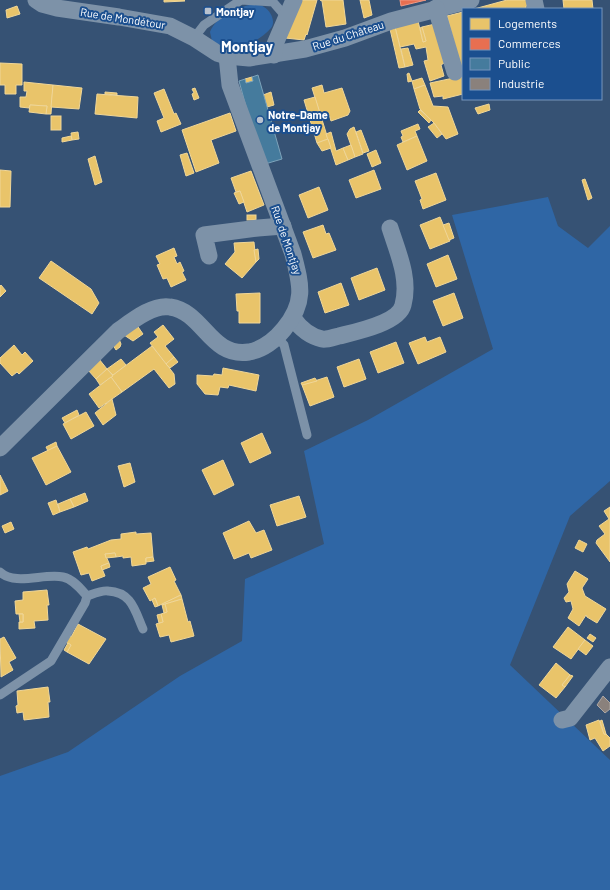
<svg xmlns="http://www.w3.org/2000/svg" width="610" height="890" font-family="Barlow,sans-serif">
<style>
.green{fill:#2f66a5}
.homes{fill:#e9c46a;stroke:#f0d697}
.shops{fill:#e76f51;stroke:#ee9a85}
.public{fill:#457b9d;stroke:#7da3ba}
.industry{fill:#8a817c;stroke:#ada7a3}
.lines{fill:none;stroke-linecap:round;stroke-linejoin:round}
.lane{stroke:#7d92a8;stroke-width:9}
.street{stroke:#7d92a8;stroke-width:17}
.poi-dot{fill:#b9c2ce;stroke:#1b4f8f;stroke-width:1.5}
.labels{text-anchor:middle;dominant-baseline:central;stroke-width:4;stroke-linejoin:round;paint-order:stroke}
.poi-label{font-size:11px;font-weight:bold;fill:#fff;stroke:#1b4f8f;text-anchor:start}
.street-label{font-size:11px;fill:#fff;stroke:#1b4f8f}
.district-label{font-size:15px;font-weight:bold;fill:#fff;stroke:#1b4f8f}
</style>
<rect width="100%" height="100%" fill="#365274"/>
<g class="green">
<path d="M 249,5 C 254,5 260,4 264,7 C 271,11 276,22 271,28 C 258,44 230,53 212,41 L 210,32 C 216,17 234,9 249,5 Z"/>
<polygon points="548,197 558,226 588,248 610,226 610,481 570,516 510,665 610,760 610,890 0,890 0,776 68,752 180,676 242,641 245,579 324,544 304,451 368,420 493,349 452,215"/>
</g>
<g class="homes">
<polygon points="164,0 184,0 185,1 164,2"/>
<polygon points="301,0 317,0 307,35 306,34 304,40 285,38"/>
<polygon points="320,0 343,0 346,24 326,27 322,1"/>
<polygon points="360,0 369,0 372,15 364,18"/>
<polygon points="507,0 529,0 531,4 526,6 526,9 474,9"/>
<polygon points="563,0 592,0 593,9 564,9"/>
<polygon points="17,6 20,14 7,18 6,10"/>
<polygon points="463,12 463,75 447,16"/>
<polygon points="418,21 423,42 426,41 422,27 435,24 444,63 441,65 444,76 430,81 424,61 428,60 426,47 416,49 414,44 400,47 395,27"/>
<polygon points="395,27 405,67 399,68 390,29"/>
<polygon points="422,27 426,41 423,42 420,28"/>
<polygon points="408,48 413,65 405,67 401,49"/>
<polygon points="0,63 22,64 22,85 16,85 16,94 5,94 5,85 0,85"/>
<polygon points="409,73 412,81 408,82 407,74"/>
<polygon points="463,76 463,94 443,99 443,96 434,97 430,83"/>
<polygon points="252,77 253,81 246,83 245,79"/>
<polygon points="422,78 425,85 414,89 412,81"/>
<polygon points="24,82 53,85 51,114 46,114 47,106 30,105 29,108 20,107 20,97 26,97 27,91 24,91"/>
<polygon points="53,85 82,88 79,109 51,107"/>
<polygon points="322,85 324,93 342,88 350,111 348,115 331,121 329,114 321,117 312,88"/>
<polygon points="425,85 433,106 448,107 458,134 446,139 434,123 420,109 414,89"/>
<polygon points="195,88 199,98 194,100 192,94 194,93 192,89"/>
<polygon points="164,89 174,114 176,113 181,124 161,132 157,121 164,118 154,93"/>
<polygon points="105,92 117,93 117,95 105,94"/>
<polygon points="271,92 274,105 267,107 263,95"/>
<polygon points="97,94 138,97 137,118 95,114"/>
<polygon points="315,97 328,139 317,143 304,100"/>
<polygon points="489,104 490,110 478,114 475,108"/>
<polygon points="30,105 47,106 46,114 29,112"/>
<polygon points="420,110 431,120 429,123 418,112"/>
<polygon points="230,113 236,131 211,140 219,163 196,172 182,130"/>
<rect x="51" y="116" width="10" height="14"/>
<polygon points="434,123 442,134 437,138 428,127"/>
<polygon points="418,124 420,129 415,131 417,136 403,142 401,137 403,136 401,131"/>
<polygon points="354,127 363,154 355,157 347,134 350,129"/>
<polygon points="361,130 369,151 363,153 356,132"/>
<polygon points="78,132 79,139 72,140 71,133"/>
<polygon points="331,132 336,151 343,148 348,160 336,165 326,134"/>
<polygon points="71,136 72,140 62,142 62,138"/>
<polygon points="417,136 427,161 407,170 397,145"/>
<polygon points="328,139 331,148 322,151 317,143"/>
<polygon points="351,145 355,157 348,160 343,148"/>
<polygon points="376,150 381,163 372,167 367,154"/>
<polygon points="187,153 194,173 186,176 180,155"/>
<polygon points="95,156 102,182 95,185 88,159"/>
<polygon points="0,170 11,171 10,207 0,207"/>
<polygon points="374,170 381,189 356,198 349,180"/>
<polygon points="251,171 264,205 247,212 240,191 236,192 231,178"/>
<polygon points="436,173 446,200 423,209 420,200 422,199 415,181"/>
<polygon points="585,179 592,198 588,200 582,180"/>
<polygon points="319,187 328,210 308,218 299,195"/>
<polygon points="240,191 244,202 239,204 234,193"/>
<rect x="247" y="215" width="9" height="5"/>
<polygon points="440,217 450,241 430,249 420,225"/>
<polygon points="449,223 454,238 449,240 443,225"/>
<polygon points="323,225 326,234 329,233 336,250 313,258 303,232"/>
<polygon points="254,242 256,262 242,278 225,264 235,252 234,243"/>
<polygon points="174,248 177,256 174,257 177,264 180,262 184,271 182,272 186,280 171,287 167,278 163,279 157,265 160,264 156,256"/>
<polygon points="258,249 259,259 256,262 254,250"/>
<polygon points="448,255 457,279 436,287 427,264"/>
<polygon points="51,261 91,289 99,303 92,314 39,278"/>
<polygon points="377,268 385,290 359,300 351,278"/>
<polygon points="341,283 349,305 325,313 318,292"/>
<polygon points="1,285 6,291 0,297 0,286"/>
<polygon points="260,293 260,323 239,323 239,311 237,311 236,294"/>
<polygon points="454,293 463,318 443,326 433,301"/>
<polygon points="136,324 143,334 133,341 124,335"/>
<polygon points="163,325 174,339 165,346 174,357 166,364 150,343 158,337 154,332"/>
<polygon points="425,337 427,342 440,337 446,352 418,364 409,343"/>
<polygon points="119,339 121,344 120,347 116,350 113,345"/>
<polygon points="396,342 404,363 378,373 370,352"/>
<polygon points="14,345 22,355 25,352 33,361 19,374 17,372 12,376 0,363 0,358"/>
<polygon points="152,346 174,374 175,384 169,388 154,369 122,392 111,377 113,375"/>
<polygon points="174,357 178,362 170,368 166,364"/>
<polygon points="99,359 107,369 96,379 88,370"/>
<polygon points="121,359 126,365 113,375 107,369"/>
<polygon points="359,359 366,379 344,387 337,367"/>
<polygon points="223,368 259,375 256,391 229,385 228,388 220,387 218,395 205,394 197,384 197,375 213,376 214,374 222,375"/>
<polygon points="107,369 113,376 100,385 96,379"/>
<polygon points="111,377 122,392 99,408 89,394"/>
<polygon points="327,377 334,397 310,406 302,385"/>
<polygon points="315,378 317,381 302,385 301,383"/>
<polygon points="112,399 116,415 103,425 95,413"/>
<polygon points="77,410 79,415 65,423 62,418"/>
<polygon points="86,412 94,426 71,439 63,424"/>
<polygon points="262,433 271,453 250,463 241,443"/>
<polygon points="56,442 57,446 48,451 46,447"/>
<polygon points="57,446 71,472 46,485 32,458"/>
<polygon points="223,460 234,485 214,495 202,470"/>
<polygon points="130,463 135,482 124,487 118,466"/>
<polygon points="0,475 8,491 0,495"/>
<polygon points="85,493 88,501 74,507 70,499"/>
<polygon points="299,496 306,517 277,526 270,505"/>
<polygon points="70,499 74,507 60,512 58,504"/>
<polygon points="56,500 60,512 53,515 48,503"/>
<polygon points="610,507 610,562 596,543 597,540 605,534 599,526 609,519 604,511"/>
<polygon points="249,521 256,533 264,530 272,550 251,558 249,553 234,559 223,533"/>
<polygon points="11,522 14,529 5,533 2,526"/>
<polygon points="136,532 136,534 151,533 153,557 146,558 146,564 132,566 131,557 123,558 123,556 116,557 115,553 105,554 109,563 101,566 105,576 92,581 89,573 81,575 73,552 87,547 88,549 111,540 121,539 121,534"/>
<polygon points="579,540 587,544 583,552 575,548"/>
<polygon points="115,553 116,557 106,558 105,554"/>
<polygon points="153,557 154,561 146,562 146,558"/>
<polygon points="109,563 110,567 102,570 101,566"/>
<polygon points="170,567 176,580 174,581 181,595 158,606 155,598 150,601 143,588 151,584 148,577"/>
<polygon points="575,571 588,579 582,588 585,596 606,609 597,623 587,617 586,615 579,626 568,618 573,609 571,601 566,602 564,598 569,592 567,584"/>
<polygon points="47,590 49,605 47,605 48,620 34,621 35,628 19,629 19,622 23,622 23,614 16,614 15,601 23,600 23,592"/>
<polygon points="181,595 182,599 162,605 162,604"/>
<polygon points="155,598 158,606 155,607 152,600"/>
<polygon points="182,599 188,622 190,621 194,636 171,642 169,635 160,637 156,624 163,622 161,614 167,612 165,604"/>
<polygon points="165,604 167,612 164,613 162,605"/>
<polygon points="19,614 23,614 23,622 20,622"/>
<polygon points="161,614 163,622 159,623 157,615"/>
<polygon points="78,624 106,639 89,664 67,652 71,645 65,642 69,635 71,637"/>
<polygon points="568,627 585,640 571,659 553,647"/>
<polygon points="590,634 596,638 593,642 587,638"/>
<polygon points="4,637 16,658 9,662 13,670 1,677 0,639"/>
<polygon points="585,640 593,646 586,655 578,649"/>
<polygon points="68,643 71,645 67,652 64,650"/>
<polygon points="556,663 570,675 562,685 565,687 556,698 539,685"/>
<polygon points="570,675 573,676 565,687 562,685"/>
<polygon points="48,687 50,702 48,702 49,717 24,720 23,712 17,713 16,706 18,705 17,691"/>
<polygon points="599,720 604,734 606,734 610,738 610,746 603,751 595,738 590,740 586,725"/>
<polygon points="602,720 606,734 604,734 600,721"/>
</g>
<polygon class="shops" points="400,0 426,0 401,6"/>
<polygon class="public" points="258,75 282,159 265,164 253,132 239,81 245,79 246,83 253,81 252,77"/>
<polygon class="industry" points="603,696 610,703 610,709 605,713 597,705"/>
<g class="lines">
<g class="lane">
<polyline points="194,38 204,25 241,0 273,2 287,18"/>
<polyline points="277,337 284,345 307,435"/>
<path d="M 0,572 C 15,586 44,573 63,577 C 73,579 81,589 87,596 L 85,603 L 51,661 L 0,695"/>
<path d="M 87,596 C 93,594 102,590 108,591 C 132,592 135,611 143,629"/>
</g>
<g class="street">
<polyline points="36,0 42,4 57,8 119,17 170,26 194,38 217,53 227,56 249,58 305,49 345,38 391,21 471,0"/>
<polyline points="534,0 536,9"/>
<polyline points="436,8 455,72"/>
<polyline points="274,55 275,44 294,0"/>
<polyline points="209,256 204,235 258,228 283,226"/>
<path d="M 293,318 C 300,328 309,336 322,339 C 327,340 334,337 339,336 C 355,332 399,323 403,305 C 410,279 398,253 390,228"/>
<path d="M 0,448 L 118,331 C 132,321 153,304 170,307 C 204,312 210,358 249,352 C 264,349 275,340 284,329 C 306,302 301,285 293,254 L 230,85 L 227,56"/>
<polyline points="562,720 570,718 610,667"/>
</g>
</g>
<g class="poi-dot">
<rect x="204" y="7" width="8" height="8" rx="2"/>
<circle cx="260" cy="120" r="4"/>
</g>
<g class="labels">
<g class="poi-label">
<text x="216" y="11">Montjay</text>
<text x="268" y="114">Notre-Dame<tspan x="268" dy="13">de Montjay</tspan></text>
</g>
<g class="street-label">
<text transform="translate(123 18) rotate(9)">Rue de Mondétour</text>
<text transform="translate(348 35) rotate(-18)">Rue du Château</text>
<text transform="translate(287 240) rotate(71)">Rue de Montjay</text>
</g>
<g class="district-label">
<text x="247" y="46">Montjay</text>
</g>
</g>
<rect x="462" y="8" width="140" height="92" fill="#1b4f8f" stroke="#7695bc"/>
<rect x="470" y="18" width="20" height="12" fill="#e9c46a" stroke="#7695bc"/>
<text x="498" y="28" font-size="12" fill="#ffffff">Logements</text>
<rect x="470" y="38" width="20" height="12" fill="#e76f51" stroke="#7695bc"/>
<text x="498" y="48" font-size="12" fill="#ffffff">Commerces</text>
<rect x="470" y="58" width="20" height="12" fill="#457b9d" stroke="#7695bc"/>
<text x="498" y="68" font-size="12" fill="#ffffff">Public</text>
<rect x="470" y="78" width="20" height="12" fill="#8a817c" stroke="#7695bc"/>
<text x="498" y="88" font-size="12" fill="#ffffff">Industrie</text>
</svg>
